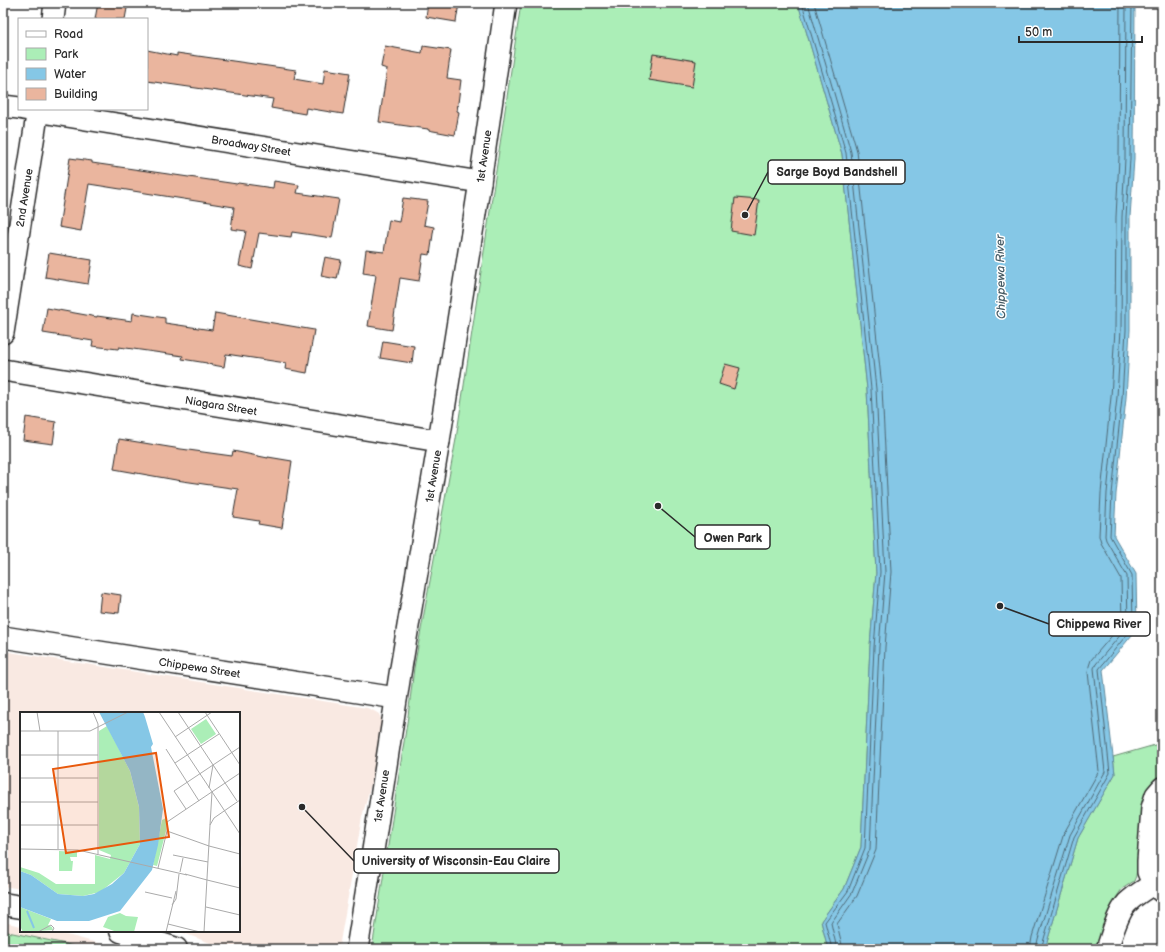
<svg xmlns="http://www.w3.org/2000/svg" width="1165" height="952" font-family="'Balsamiq Sans',sans-serif">
<style>
.built{fill:#f9e9e2}
.green{fill:#abeeb7;stroke:#6b8c71}
.water{fill:#85c7e6;stroke:#61899b}
.lines{fill:none;stroke-linecap:round;stroke-linejoin:round}
.shore{stroke:#4f6976;stroke-width:1}
.building{fill:#eab59e;stroke:#2b2b2b}
.minor-casing{stroke:#2b2b2b;stroke-width:24}
.major-casing{stroke:#2b2b2b;stroke-width:25}
.minor{stroke:#fff;stroke-width:21}
.major{stroke:#fff;stroke-width:22}
.labels{text-anchor:middle;dominant-baseline:central;stroke-width:3;stroke-linejoin:round;paint-order:stroke}
.street-label{font-size:11px;fill:#2b2b2b;stroke:#fff}
.water-label{font-size:12px;font-style:italic;fill:#465a63;stroke:#fff}
.inset-river{fill:none;stroke:#85c7e6;stroke-width:2}
.inset-road{fill:none;stroke:#aaa;stroke-width:1}
.view{fill:#e8590c;fill-opacity:0.15;stroke:#e8590c;stroke-width:2}
.inset-edge{fill:none;stroke:#2b2b2b;stroke-width:2}
.leader{fill:none;stroke:#2b2b2b;stroke-width:1.5}
.callout-dot{fill:#2b2b2b;stroke:#fff;stroke-width:1.5}
.callout{fill:#fff;stroke:#2b2b2b;stroke-width:1.5}
.callout-label{font-size:12px;text-anchor:middle;font-weight:bold;fill:#2b2b2b}
</style>
<rect width="100%" height="100%" fill="#fff"/>
<filter id="ink" filterUnits="userSpaceOnUse"><feTurbulence type="fractalNoise" baseFrequency=".025" numOctaves="2"/><feDisplacementMap in="SourceGraphic" scale="8" xChannelSelector="R" yChannelSelector="G"/><feConvolveMatrix kernelMatrix="1 2 1 2 8 2 1 2 1" color-interpolation-filters="sRGB"/></filter>
<g filter="url(#ink)">
<g class="built">
<polygon points="3,651 367,708 374,711 379,714 382,721 372,780 362,817 340,942 338,949 226,949 178,931 239,931 239,713 21,713 21,889 3,886"/>
<polygon points="3,922 21,926 21,931 46,931 71,936 120,949 3,949"/>
</g>
<g class="green">
<polygon points="521,3 798,3 842,154 867,389 876,573 870,646 861,847 844,889 821,921 828,949 372,949 408,716 414,668 456,439"/>
<polygon points="1162,743 1162,774 1157,777 1148,787 1143,801 1139,840 1138,862 1136,876 1134,881 1122,889 1116,898 1096,949 1045,949 1078,838 1115,774 1113,757"/>
<polygon points="3,931 66,944 82,949 3,949"/>
</g>
<polygon class="water" points="798,3 1135,3 1134,159 1130,217 1130,330 1126,398 1116,494 1114,536 1136,574 1137,629 1103,670 1115,774 1078,838 1045,949 828,949 821,921 844,889 861,847 870,646 876,573 867,389 842,154"/>
<g class="lines">
<g class="shore">
<polyline points="802,3 846,153 871,389 880,572 874,647 865,848 848,891 825,922 832,949"/>
<polyline points="808,3 851,152 876,389 885,572 879,647 870,849 852,893 831,923 837,949"/>
<polyline points="814,3 857,151 882,388 891,572 885,647 876,850 857,896 837,924 843,949"/>
<polyline points="1030,949 1032,937 1064,833 1099,771 1088,672 1089,666 1091,660 1122,624 1121,578 1101,543 1099,536 1101,493 1111,397 1115,329 1116,217 1119,158 1120,3"/>
<polyline points="1036,949 1038,939 1070,835 1105,772 1094,668 1096,664 1128,626 1127,576 1106,540 1105,536 1107,493 1117,397 1121,329 1122,217 1125,158 1126,3"/>
<polyline points="1041,949 1074,837 1110,773 1099,669 1133,627 1132,575 1110,536 1112,494 1122,398 1126,330 1126,217 1130,159 1132,3"/>
</g>
</g>
<g class="building">
<polygon points="98,3 128,3 125,19 95,19"/>
<polygon points="428,3 459,3 456,22 426,17"/>
<polygon points="385,46 422,53 423,46 451,50 447,78 461,80 457,111 459,112 455,135 428,130 428,129 379,122 387,69 381,67"/>
<polygon points="147,50 177,56 177,53 296,70 294,79 323,84 325,69 350,73 343,114 306,108 305,114 271,108 273,99 147,81"/>
<polygon points="653,54 696,61 692,87 649,80"/>
<polygon points="70,158 92,161 92,163 237,184 238,183 273,188 274,181 299,185 297,193 339,199 332,238 292,232 291,237 259,233 252,269 239,266 246,231 231,229 234,207 89,184 81,231 59,227"/>
<polygon points="403,198 428,201 424,225 434,227 430,255 423,254 419,281 400,278 392,330 368,326 376,275 363,273 366,250 384,252 389,220 399,222"/>
<polygon points="735,198 759,200 754,235 731,231"/>
<polygon points="49,253 92,260 88,284 45,277"/>
<polygon points="325,257 341,260 337,279 321,276"/>
<polygon points="47,308 97,317 97,316 132,321 133,313 165,318 165,323 212,330 215,313 314,330 307,373 285,369 286,363 226,354 224,367 207,364 207,363 182,359 183,356 119,347 118,349 92,346 93,341 43,333"/>
<polygon points="383,341 414,346 412,363 380,358"/>
<polygon points="725,364 740,368 734,389 719,384"/>
<polygon points="26,417 56,422 53,444 23,440"/>
<polygon points="119,439 181,449 232,456 233,451 268,458 268,457 292,461 282,528 258,524 259,521 233,517 238,489 176,480 114,469"/>
<polygon points="101,592 121,595 119,613 99,611"/>
</g>
<g class="lines">
<defs>
<g id="minor">
<polyline points="53,19 55,3"/>
<polyline points="3,106 19,108"/>
<path id="s1" d="M 23,109 L 480,182"/>
<path id="s2" d="M 3,333 L 38,109"/>
<path id="s3" d="M 3,370 L 439,441"/>
<path id="s4" d="M 3,637 L 396,698"/>
<polyline points="1162,788 1156,795 1152,808 1148,861 1148,872 1153,884 1162,892"/>
<path id="s5" d="M 357,949 L 372,857 L 400,674 L 439,441 L 480,182 L 506,3"/>
<path d="M 1107,949 C 1112,935 1117,914 1127,903 C 1135,895 1144,890 1153,884"/>
</g>
<g id="major">
<polyline points="3,904 21,907"/>
<polyline points="121,931 176,949"/>
</g>
</defs>
<use href="#minor" class="minor-casing"/>
<use href="#major" class="major-casing"/>
<use href="#minor" class="minor"/>
<use href="#major" class="major"/>
</g>
</g>
<g class="labels">
<g class="street-label">
<text stroke="none"><textPath href="#s1" startOffset="231">Broadway Street</textPath></text>
<text stroke="none"><textPath href="#s5" startOffset="803">1st Avenue</textPath></text>
<text stroke="none"><textPath href="#s2" startOffset="137">2nd Avenue</textPath></text>
<text stroke="none"><textPath href="#s3" startOffset="221">Niagara Street</textPath></text>
<text stroke="none"><textPath href="#s5" startOffset="479">1st Avenue</textPath></text>
<text stroke="none"><textPath href="#s4" startOffset="199">Chippewa Street</textPath></text>
<text stroke="none"><textPath href="#s5" startOffset="155">1st Avenue</textPath></text>
</g>
<g class="water-label">
<text transform="translate(1001 277) rotate(-91)">Chippewa River</text>
</g>
</g>
<g transform="translate(20 712)">
<rect width="220" height="220" fill="#fff"/>
<path d="M 186,7 L 196,22 L 181,32 L 171,17 ZM 87,14 L 110,59 L 119,95 L 120,132 L 104,161 L 80,180 L 63,184 L 38,182 L 11,163 L 0,159 L 0,155 L 19,161 L 36,172 L 75,172 L 75,143 L 90,147 L 91,143 L 79,138 L 79,19 ZM 146,106 L 146,119 L 137,154 L 133,153 L 142,108 ZM 39,139 L 57,140 L 57,145 L 50,145 L 51,149 L 53,149 L 52,159 L 39,159 ZM 0,195 L 31,207 L 28,213 L 32,215 L 33,218 L 3,220 L 0,214 ZM 100,201 L 106,204 L 118,205 L 114,220 L 97,220 L 83,215 L 88,205 Z" fill="#abeeb7"/>
<path d="M 79,0 L 123,0 L 125,5 L 133,32 L 131,35 L 143,97 L 138,133 L 132,158 L 100,199 L 69,209 L 37,209 L 0,195 L 0,159 L 11,163 L 38,182 L 63,184 L 74,182 L 92,172 L 104,161 L 120,132 L 119,95 L 110,59 Z" fill="#85c7e6"/>
<path class="inset-river" d="M 7,199 L 14,216"/>
<path class="inset-road" d="M 17,0 L 20,19M 73,0 L 78,12 L 78,142M 139,0 L 220,122M 158,0 L 217,89M 185,0 L 220,53M 0,19 L 70,19 L 108,0M 38,19 L 38,137M 155,25 L 192,0M 146,37 L 179,89M 0,43 L 78,43M 155,51 L 199,22M 0,66 L 78,66M 189,76 L 193,53M 0,90 L 78,90M 166,97 L 154,79 L 220,35M 0,113 L 78,113M 190,113 L 192,80M 147,119 L 147,110 L 220,61M 147,119 L 189,134 L 220,142M 0,137 L 58,138 L 167,163M 153,143 L 188,150M 138,156 L 147,119M 160,160 L 163,146M 165,162 L 187,168M 187,168 L 220,176M 125,180 L 152,186M 152,193 L 156,187 L 159,162M 186,195 L 220,203M 148,212 L 180,220M 18,220 L 31,213 L 34,216 L 32,220M 146,220 L 156,179M 184,220 L 190,113 L 194,106 L 220,88"/>
<path class="view" d="M 136,41 L 149,125 L 46,141 L 33,57 Z"/>
<rect width="220" height="220" class="inset-edge"/>
</g>
<path class="leader" d="M745 215L768 172M658 506L695 537M1000 606L1049 624M302 807L354 861"/>
<g class="callout-dot">
<circle cx="745" cy="215" r="4"/>
<circle cx="658" cy="506" r="4"/>
<circle cx="1000" cy="606" r="4"/>
<circle cx="302" cy="807" r="4"/>
</g>
<g class="callout">
<rect x="768" y="160" width="137" height="24" rx="4"/>
<rect x="695" y="525" width="75" height="24" rx="4"/>
<rect x="1049" y="612" width="101" height="24" rx="4"/>
<rect x="354" y="849" width="205" height="24" rx="4"/>
</g>
<g class="callout-label">
<text x="837" y="176">Sarge Boyd Bandshell</text>
<text x="733" y="542">Owen Park</text>
<text x="1099" y="628">Chippewa River</text>
<text x="456" y="865">University of Wisconsin-Eau Claire</text>
</g>
<rect width="1165" height="952" fill="none" stroke="#fff" stroke-width="16"/>
<rect x="8" y="8" width="1149" height="936" fill="none" stroke="#2b2b2b" stroke-width="1.5" filter="url(#ink)"/>
<rect x="18" y="18" width="130" height="92" fill="#ffffff" stroke="#aaaaaa"/>
<rect x="26" y="31" width="20" height="6" fill="#ffffff" stroke="#aaaaaa"/>
<text x="54" y="38" font-size="12" fill="#2b2b2b">Road</text>
<rect x="26" y="48" width="20" height="12" fill="#abeeb7" stroke="#aaaaaa"/>
<text x="54" y="58" font-size="12" fill="#2b2b2b">Park</text>
<rect x="26" y="68" width="20" height="12" fill="#85c7e6" stroke="#aaaaaa"/>
<text x="54" y="78" font-size="12" fill="#2b2b2b">Water</text>
<rect x="26" y="88" width="20" height="12" fill="#eab59e" stroke="#aaaaaa"/>
<text x="54" y="98" font-size="12" fill="#2b2b2b">Building</text>
<path d="M1019 36v6h123v-6" fill="none" stroke="#2b2b2b" stroke-width="2"/>
<text x="1025" y="36" font-size="12" fill="#2b2b2b" stroke="#ffffff" stroke-width="3" paint-order="stroke">50 m</text>
</svg>
